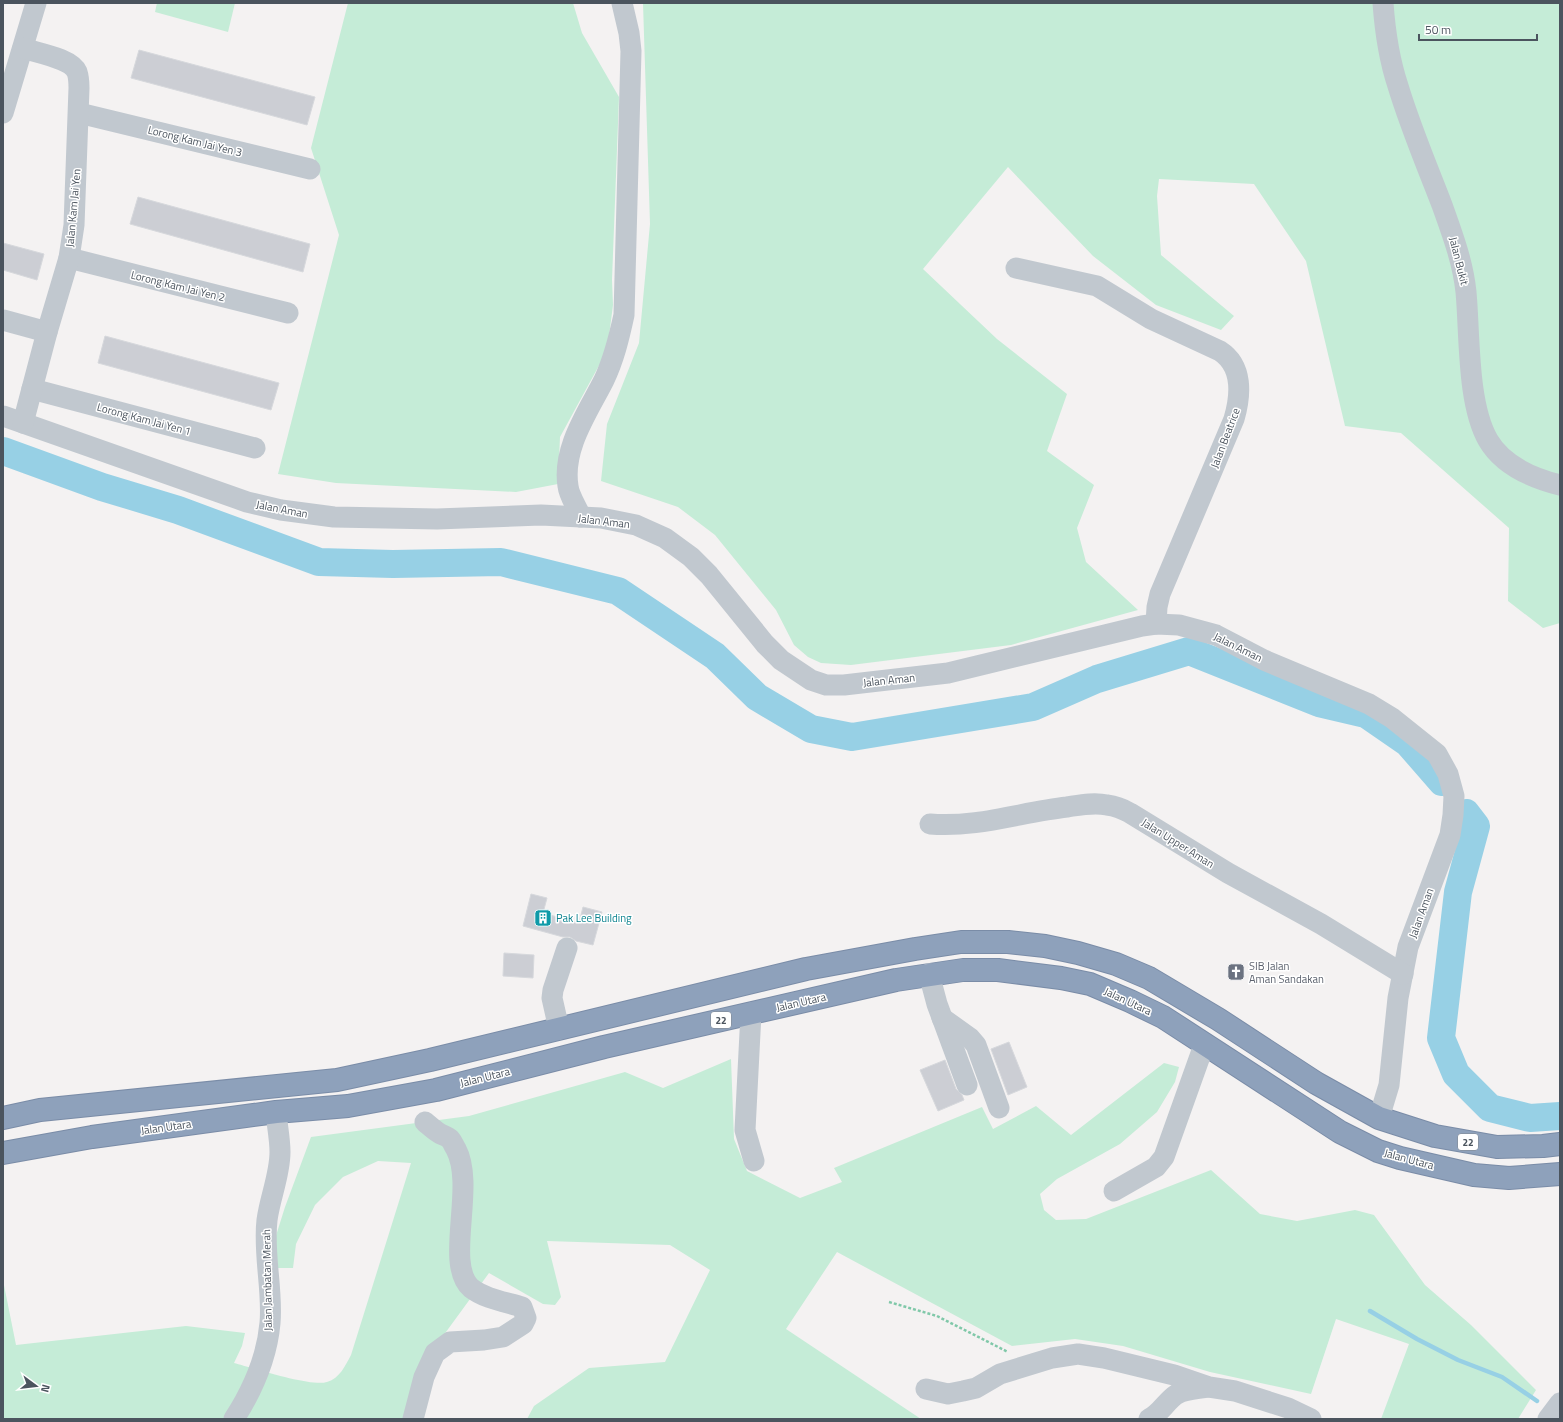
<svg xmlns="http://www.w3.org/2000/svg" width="1563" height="1422" font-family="'Titillium Web',sans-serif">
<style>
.green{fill:#c5ecd7}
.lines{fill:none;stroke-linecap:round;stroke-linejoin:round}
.stream{stroke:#97d0e5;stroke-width:4.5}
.river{stroke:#97d0e5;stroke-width:28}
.building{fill:#ccced4;stroke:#d6d8dc}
.highway-casing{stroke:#7a8ca7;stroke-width:24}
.path{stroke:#80c8a9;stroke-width:2.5;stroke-dasharray:3 2;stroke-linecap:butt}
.minor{stroke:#c1c8cf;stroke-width:21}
.highway{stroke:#8ea1bb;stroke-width:22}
.labels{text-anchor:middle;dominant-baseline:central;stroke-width:3;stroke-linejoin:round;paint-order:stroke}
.shield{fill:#fff;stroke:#81878e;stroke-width:1}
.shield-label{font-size:10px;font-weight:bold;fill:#4b545e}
.street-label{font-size:11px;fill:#4b545e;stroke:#fff}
.culture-label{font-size:11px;fill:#0d838f;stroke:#fff;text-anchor:start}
.worship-label{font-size:11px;fill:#5b616d;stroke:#fff;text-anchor:start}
</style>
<rect width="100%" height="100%" fill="#f4f2f2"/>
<g class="green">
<polygon points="157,3 235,3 228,32 155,12"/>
<polygon points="348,3 573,3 582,33 619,97 612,280 613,305 609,336 602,360 560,437 558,484 516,492 336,483 278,474 339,235 311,148"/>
<polygon points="643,3 1560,3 1560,623 1543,628 1508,601 1509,528 1401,433 1345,426 1306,261 1254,184 1159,179 1157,196 1161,255 1234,316 1221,330 1156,305 1093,256 1008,167 923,269 997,339 1067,394 1047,451 1094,485 1077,528 1086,562 1138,610 1011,645 851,665 821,663 808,657 794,645 776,610 715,535 678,507 601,481 607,424 639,343 650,224"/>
<path d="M 731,1059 L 734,1139 L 747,1171 L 800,1198 L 842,1182 L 834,1168 L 982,1107 L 993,1129 L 1036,1106 L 1071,1135 L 1164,1063 L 1179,1067 L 1175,1082 L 1157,1112 L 1120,1144 L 1057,1179 L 1040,1194 L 1044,1210 L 1056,1220 L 1086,1219 L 1211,1170 L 1260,1214 L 1297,1221 L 1355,1210 L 1374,1215 L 1425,1285 L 1471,1325 L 1536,1390 L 1518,1419 L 1381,1419 L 1409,1344 L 1336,1319 L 1311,1394 L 1210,1372 L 1123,1346 L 1075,1339 L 1012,1346 L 837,1252 L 786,1329 L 921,1419 L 527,1419 L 534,1406 L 589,1368 L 665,1362 L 710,1270 L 670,1245 L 547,1241 L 561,1297 L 555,1305 L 543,1304 L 489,1273 L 419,1369 L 404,1419 L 3,1419 L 3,1280 L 16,1345 L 186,1326 L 245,1333 L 242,1346 L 234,1363 C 253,1368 312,1387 327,1382 C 340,1378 345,1366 351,1355 L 411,1163 L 378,1161 L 343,1177 L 315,1205 L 296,1244 L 293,1268 L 273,1268 L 274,1242 L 285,1207 L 311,1137 L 469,1116 L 625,1072 L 663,1088 Z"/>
</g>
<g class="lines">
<polyline class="stream" points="1370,1311 1417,1339 1458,1360 1502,1377 1537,1401"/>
<g class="river">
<polyline points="3,451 102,487 178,510 319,562 393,564 501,562 618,591 715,656 757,697 811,729 852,737 1033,707 1097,679 1189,651 1319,703 1366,714 1408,743 1442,782"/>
<polyline points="1466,813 1476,826 1458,892 1441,1038 1456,1074 1490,1108 1530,1118 1560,1116"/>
</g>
</g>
<g class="building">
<polygon points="139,50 315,97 307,125 131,78"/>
<polygon points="138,197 310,244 303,272 130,224"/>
<polygon points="3,243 44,254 37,280 3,270"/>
<polygon points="105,336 279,383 271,410 98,363"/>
<polygon points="531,894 547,898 543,913 579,923 583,907 602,912 593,945 576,941 570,937 563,937 523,926"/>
<polygon points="504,953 534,955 533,978 503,976"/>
<polygon points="1009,1042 1027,1087 1008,1095 991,1049"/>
<polygon points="945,1060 956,1089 962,1095 964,1100 938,1111 920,1070"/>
</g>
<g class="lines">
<defs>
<g id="highway">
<polyline points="3,1118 40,1110 337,1080 430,1060 806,969 915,949 961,942 1008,942 1045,946 1078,953 1116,964 1149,978 1218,1019 1316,1083 1379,1118 1435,1136 1497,1147 1543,1146 1560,1144"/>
<polyline points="3,1153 92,1137 276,1112 348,1106 436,1090 604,1047 896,980 963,970 998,970 1061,978 1090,984 1130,1001 1163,1017 1340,1132 1378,1151 1400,1158 1474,1175 1509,1178 1560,1174"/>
</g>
</defs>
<use href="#highway" class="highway-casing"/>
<polyline class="path" points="889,1302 937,1316 1008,1352"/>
<g class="minor">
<path d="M 1383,3 C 1385,31 1389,59 1398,86 C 1410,126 1427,166 1442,205 C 1452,233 1463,262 1466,292 C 1470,335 1467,403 1488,440 C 1503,466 1532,478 1560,485"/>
<polyline points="3,113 36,3"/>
<polyline points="79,113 310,169"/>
<polyline points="69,258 288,313"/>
<path d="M 1016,268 L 1097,286 L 1151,319 L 1220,351 C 1243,366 1241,395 1234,419 L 1160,594 L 1157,607 L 1156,624"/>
<polyline points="3,320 47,332"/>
<polyline points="32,389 255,448"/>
<polyline points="3,416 247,502 281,510 334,517 437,519 541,515 601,518 636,525 665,538 691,557 709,575 765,644 781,660 811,680 826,685 844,685 948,673 1142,626 1156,624 1179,625 1216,635 1264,660 1369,704 1392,718 1437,754 1448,774 1454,796 1453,815 1450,835 1408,947 1398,998 1389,1085 1379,1118"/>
<path d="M 23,423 L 47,332 L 69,258 L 74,225 L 79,88 C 79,83 79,78 77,72 C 71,58 37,53 23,48"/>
<path d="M 581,517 C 577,507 569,496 568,486 C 562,448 588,412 604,380 C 614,359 619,338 624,315 L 631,51 L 629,33 L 622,3"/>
<path d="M 930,824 C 977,828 1022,812 1067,807 C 1080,805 1094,802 1107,805 C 1115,806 1123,809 1130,813 L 1228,873 L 1321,924 L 1403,974"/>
<polyline points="929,974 937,1004 967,1085"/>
<polyline points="751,1013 745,1130 754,1161"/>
<polyline points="942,1018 970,1038 976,1045 999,1108"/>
<polyline points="559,1029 552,998 553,990 567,948"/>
<polyline points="1114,1191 1156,1167 1164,1157 1204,1045"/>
<polyline points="926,1389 948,1394 963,1391 976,1388 1000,1374 1052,1358 1078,1354 1104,1358 1174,1375 1209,1387 1235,1391 1288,1408 1311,1419"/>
<path d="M 234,1419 C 252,1391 267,1357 270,1323 C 273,1290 263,1254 267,1220 C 270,1197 280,1175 280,1152 C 280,1139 277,1125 276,1112"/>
<path d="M 413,1419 L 424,1377 L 435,1353 L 450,1342 L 484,1340 L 503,1337 L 523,1324 L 526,1318 L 522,1307 C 506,1302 485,1299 471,1288 C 444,1264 476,1187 456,1149 C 454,1146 452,1141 450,1139 C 447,1136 442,1135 439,1133 C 434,1130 430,1126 425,1122"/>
<path d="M 1149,1419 C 1161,1413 1166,1401 1177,1394 C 1186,1389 1198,1389 1208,1387"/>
<polyline points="1548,1419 1560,1403"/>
</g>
<use href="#highway" class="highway"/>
</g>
<defs>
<symbol id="building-square" viewBox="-11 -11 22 22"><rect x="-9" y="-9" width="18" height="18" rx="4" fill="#0f9aa8" stroke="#fff"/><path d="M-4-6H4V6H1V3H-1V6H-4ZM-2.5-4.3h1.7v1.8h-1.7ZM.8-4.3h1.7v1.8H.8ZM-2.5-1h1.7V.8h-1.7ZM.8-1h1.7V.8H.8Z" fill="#fff"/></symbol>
<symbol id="church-square" viewBox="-11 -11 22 22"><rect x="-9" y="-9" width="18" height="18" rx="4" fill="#6b7280" stroke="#fff"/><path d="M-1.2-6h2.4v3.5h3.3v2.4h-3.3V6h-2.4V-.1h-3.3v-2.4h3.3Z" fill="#fff"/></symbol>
</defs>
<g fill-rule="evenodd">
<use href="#building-square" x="533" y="908" width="20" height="20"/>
<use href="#church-square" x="1226" y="962" width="20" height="20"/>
</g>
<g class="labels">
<g class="shield">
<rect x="711" y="1012" width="20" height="16" rx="3"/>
<rect x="1458" y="1134" width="20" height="16" rx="3"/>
</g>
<g class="shield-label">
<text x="721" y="1020">22</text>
<text x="1468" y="1142">22</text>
</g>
<g class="street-label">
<text transform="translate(195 141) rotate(14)">Lorong Kam Jai Yen 3</text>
<text transform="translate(73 208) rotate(-85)">Jalan Kam Jai Yen</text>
<text transform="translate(1459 261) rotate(76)">Jalan Bukit</text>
<text transform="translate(178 286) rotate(14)">Lorong Kam Jai Yen 2</text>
<text transform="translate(144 419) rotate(15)">Lorong Kam Jai Yen 1</text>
<text transform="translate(1225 438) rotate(-69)">Jalan Beatrice</text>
<text transform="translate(282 509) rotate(11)">Jalan Aman</text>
<text transform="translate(604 521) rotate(7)">Jalan Aman</text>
<text transform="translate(1238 647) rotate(26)">Jalan Aman</text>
<text transform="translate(889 680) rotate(-6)">Jalan Aman</text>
<text transform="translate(1178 843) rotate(32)">Jalan Upper Aman</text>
<text transform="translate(1421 913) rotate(-70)">Jalan Aman</text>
<text transform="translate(1128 1001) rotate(25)">Jalan Utara</text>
<text transform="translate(801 1002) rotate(-13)">Jalan Utara</text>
<text transform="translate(485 1077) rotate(-14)">Jalan Utara</text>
<text transform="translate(166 1127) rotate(-8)">Jalan Utara</text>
<text transform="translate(1409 1159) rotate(15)">Jalan Utara</text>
<text transform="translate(267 1280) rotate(-91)">Jalan Jambatan Merah</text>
</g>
<g class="culture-label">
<text x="556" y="918">Pak Lee Building</text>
</g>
<g class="worship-label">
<text x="1249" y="966">SIB Jalan<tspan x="1249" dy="13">Aman Sandakan</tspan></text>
</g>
</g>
<rect width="1563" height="1422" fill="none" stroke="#4b545e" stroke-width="8"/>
<g transform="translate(36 1386) rotate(105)" stroke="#ffffff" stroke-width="3" paint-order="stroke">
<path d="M0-3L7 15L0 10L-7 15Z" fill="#4b545e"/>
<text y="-6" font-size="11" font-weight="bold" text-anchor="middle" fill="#4b545e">N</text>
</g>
<path d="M1419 34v6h118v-6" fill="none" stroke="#4b545e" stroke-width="2"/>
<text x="1425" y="34" font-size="12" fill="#4b545e" stroke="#ffffff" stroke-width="3" paint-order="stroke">50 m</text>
</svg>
